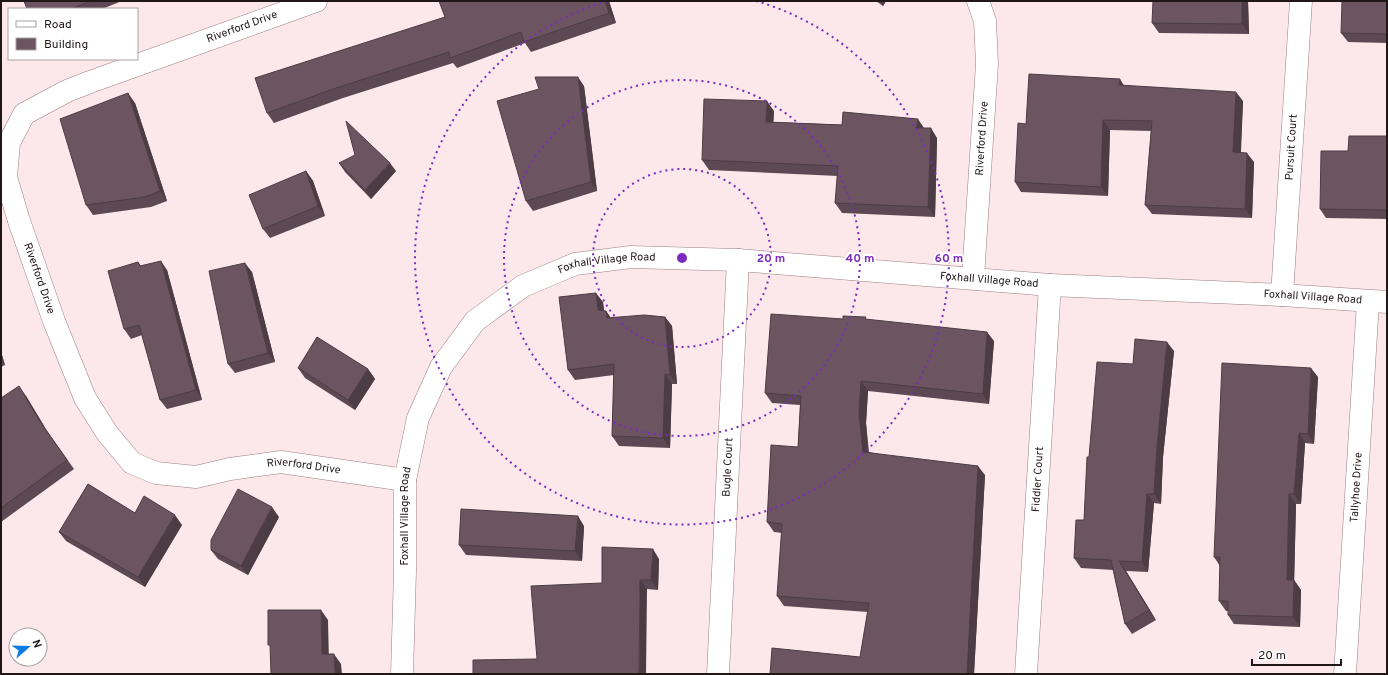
<svg xmlns="http://www.w3.org/2000/svg" width="1388" height="675" font-family="Overpass,sans-serif">
<style>
.lines{fill:none;stroke-linecap:round;stroke-linejoin:round}
.minor-casing{stroke:#9b7e83;stroke-width:23}
.minor{stroke:#fff;stroke-width:22}
.wall{fill:#5d4953}
.shaded-wall{fill:#4c3c44}
.building{fill:#6c5561;stroke:#4c3c44}
.ring{fill:none;stroke:#7b2cbf;stroke-width:2;stroke-dasharray:2 4}
.labels{text-anchor:middle;dominant-baseline:central;stroke-width:4;stroke-linejoin:round;paint-order:stroke}
.street-label{font-size:11px;fill:#211618;stroke:#fff}
.centre{fill:#7b2cbf;stroke:#fff;stroke-width:2}
.ring-label{font-size:12px;text-anchor:middle;font-weight:bold;fill:#7b2cbf;stroke:#fff;stroke-width:4;stroke-linejoin:round;paint-order:stroke}
</style>
<rect width="100%" height="100%" fill="#fce8eb"/>
<g class="lines">
<defs>
<g id="minor">
<path id="s1" d="M 316,1 L 90,82 L 67,91 L 24,114 L 9,143 L 6,177 L 19,221 L 54,321 L 85,398 L 107,433 L 132,463 L 156,473 L 196,477 L 230,469 L 281,462 L 405,480"/>
<path id="s2" d="M 973,277 L 987,64 L 985,21 L 978,1"/>
<path id="s3" d="M 1282,295 L 1301,1"/>
<path id="s4" d="M 402,674 L 405,571 L 405,480 L 418,418 L 441,367 L 475,321 L 523,286 L 575,264 L 631,257 L 738,260 L 1050,285 L 1282,295 L 1387,302"/>
<path id="s5" d="M 718,674 L 738,260"/>
<path id="s6" d="M 1026,674 L 1050,285"/>
<path id="s7" d="M 1345,674 L 1368,302"/>
</g>
</defs>
<use href="#minor" class="minor-casing"/>
<use href="#minor" class="minor"/>
</g>
<g class="wall">
<polygon points="24,1 122,1 102,9 27,9"/>
<polygon points="439,1 609,1 616,23 531,52 525,43 457,68 453,63 343,98 274,123 267,113 445,17"/>
<polygon points="876,1 886,1 883,6"/>
<polygon points="1248,1 1249,34 1159,33 1152,23"/>
<polygon points="1387,1 1387,43 1348,42 1341,33"/>
<polygon points="1124,85 1243,101 1241,153 1254,162 1252,218 1152,214 1145,205 1151,131 1110,130 1108,196 1021,192 1015,182 1026,124"/>
<polygon points="584,86 597,191 533,211 526,201"/>
<polygon points="135,103 167,201 151,207 93,215 86,205"/>
<polygon points="774,111 773,122 924,128 937,138 935,217 842,213 835,203 838,176 709,170 702,160"/>
<polygon points="1387,136 1387,219 1326,218 1320,209 1348,151"/>
<polygon points="339,163 396,171 371,199 345,172"/>
<polygon points="306,171 313,181 325,216 270,238 263,229"/>
<polygon points="138,262 141,266 167,270 202,400 167,409 160,400 142,335 131,339 124,329"/>
<polygon points="252,272 275,362 235,373 228,364"/>
<polygon points="603,302 604,311 606,311 611,318 665,317 672,326 677,384 672,384 670,448 619,446 612,436 614,375 575,380 568,370"/>
<polygon points="843,319 867,320 994,341 989,404 868,391 866,423 869,452 985,475 974,674 770,674 860,657 868,612 784,606 777,596 782,533 774,532 767,522 798,447 800,405 772,403 765,393"/>
<polygon points="1174,351 1163,457 1161,504 1154,503 1148,572 1126,571 1156,620 1132,634 1125,624 1113,570 1081,568 1074,558 1084,520 1133,364"/>
<polygon points="1,352 5,365 1,367"/>
<polygon points="298,368 368,369 375,379 355,410 305,378"/>
<polygon points="1318,377 1314,444 1305,443 1301,504 1296,504 1294,580 1301,590 1300,627 1234,624 1228,615 1228,611 1226,611 1219,601 1220,566 1214,557"/>
<polygon points="26,396 45,428 74,469 1,522 1,398"/>
<polygon points="135,513 182,525 145,587 66,541 59,532"/>
<polygon points="279,517 248,575 218,559 211,550"/>
<polygon points="584,526 582,561 466,555 459,545"/>
<polygon points="659,559 658,590 647,589 537,659 602,583"/>
</g>
<g class="shaded-wall">
<polygon points="605,1 609,1 616,23 609,13"/>
<polygon points="880,1 886,1 883,6"/>
<polygon points="1242,1 1248,1 1249,34 1242,24"/>
<polygon points="578,77 584,86 597,191 591,182"/>
<polygon points="1120,79 1126,89 1119,85"/>
<polygon points="1236,92 1243,101 1240,162 1233,152"/>
<polygon points="128,93 135,103 167,201 160,191"/>
<polygon points="767,101 774,111 773,132 766,122"/>
<polygon points="918,119 924,128 916,128"/>
<polygon points="1103,120 1110,130 1108,196 1101,187"/>
<polygon points="931,128 937,138 935,217 928,207"/>
<polygon points="1247,153 1254,162 1252,218 1245,209"/>
<polygon points="390,163 396,171 371,199 365,190"/>
<polygon points="306,171 313,181 325,216 318,206"/>
<polygon points="161,261 167,270 202,400 196,390"/>
<polygon points="245,263 252,272 275,362 268,353"/>
<polygon points="596,293 603,302 605,320 598,310"/>
<polygon points="606,311 613,321 607,318"/>
<polygon points="665,317 672,326 677,384 670,375"/>
<polygon points="987,332 994,341 989,404 983,394"/>
<polygon points="1167,342 1174,351 1163,457 1161,504 1154,494 1157,447"/>
<polygon points="1,352 5,365 1,359"/>
<polygon points="1311,368 1318,377 1314,444 1308,434"/>
<polygon points="368,369 375,379 355,410 348,400"/>
<polygon points="665,374 672,384 670,448 663,438"/>
<polygon points="861,381 868,391 866,423 869,461 863,452 859,413"/>
<polygon points="19,386 26,396 46,429 39,420"/>
<polygon points="1299,433 1305,443 1301,504 1294,494"/>
<polygon points="978,466 985,475 974,674 967,674"/>
<polygon points="1147,494 1154,503 1148,572 1142,562"/>
<polygon points="1289,494 1296,504 1294,589 1287,580"/>
<polygon points="272,507 279,517 248,575 241,566"/>
<polygon points="175,515 182,525 145,587 138,577"/>
<polygon points="578,516 584,526 582,561 575,551"/>
<polygon points="653,549 659,559 658,590 651,580"/>
<polygon points="1119,561 1126,571 1156,620 1149,610"/>
<polygon points="640,580 647,589 646,674 639,674"/>
<polygon points="1294,580 1301,590 1300,627 1293,617"/>
<polygon points="321,610 328,620 329,664 322,654"/>
<polygon points="334,654 341,664 342,674 335,674"/>
</g>
<g class="building">
<polygon points="24,1 91,1 71,9 27,9"/>
<polygon points="439,1 605,1 609,13 524,42 521,32 450,58 449,52 336,88 267,113 255,78 445,17"/>
<polygon points="1153,1 1242,1 1242,24 1152,23"/>
<polygon points="1342,1 1387,1 1387,34 1341,33"/>
<polygon points="1029,74 1120,79 1119,85 1236,92 1233,152 1247,153 1245,209 1145,205 1152,121 1103,120 1101,187 1015,182 1018,123 1026,124"/>
<polygon points="535,77 578,77 591,182 526,201 497,101 539,89"/>
<polygon points="128,93 160,191 145,197 86,205 60,119"/>
<polygon points="704,99 767,101 766,122 842,125 843,112 918,119 916,128 931,128 928,207 835,203 838,166 702,160"/>
<polygon points="346,121 390,163 365,190 339,163 355,155"/>
<polygon points="1349,136 1387,136 1387,210 1320,209 1321,151 1348,151"/>
<polygon points="306,171 318,206 263,229 249,195"/>
<polygon points="161,261 196,390 160,400 139,325 124,329 108,271 138,262 140,266"/>
<polygon points="245,263 268,353 228,364 209,271"/>
<polygon points="596,293 598,310 606,311 607,318 644,315 665,317 670,375 665,374 663,438 612,436 614,364 568,370 559,297"/>
<polygon points="771,314 843,319 843,316 866,317 865,319 987,332 983,394 861,381 859,413 863,452 978,466 967,674 770,674 772,648 860,657 869,603 777,596 782,524 767,522 771,445 798,447 801,396 765,393"/>
<polygon points="317,337 368,369 348,400 298,368"/>
<polygon points="1135,339 1167,342 1157,447 1154,494 1147,494 1142,562 1119,561 1149,610 1125,624 1111,560 1074,558 1076,520 1084,520 1087,457 1089,457 1097,362 1133,364"/>
<polygon points="1222,363 1311,368 1308,434 1299,433 1294,494 1289,494 1287,580 1294,580 1293,617 1228,615 1228,601 1219,601 1220,557 1214,557"/>
<polygon points="19,386 39,420 67,460 1,508 1,398"/>
<polygon points="88,484 135,513 144,496 175,515 138,577 59,532"/>
<polygon points="238,489 272,507 241,566 211,550 211,540"/>
<polygon points="461,509 578,516 575,551 459,545"/>
<polygon points="602,547 653,549 651,580 640,580 639,674 473,674 473,660 537,659 531,586 602,583"/>
<polygon points="268,610 321,610 322,654 334,654 335,674 271,674 270,645 268,645"/>
</g>
<g class="ring">
<circle cx="682" cy="258" r="89"/>
<circle cx="682" cy="258" r="178"/>
<path d="M756 1A267 267 0 1 1 608 1"/>
</g>
<g class="labels">
<g class="street-label">
<text transform="translate(242 27) rotate(-20)">Riverford Drive</text>
<text stroke="none"><textPath href="#s2" startOffset="139">Riverford Drive</textPath></text>
<text stroke="none"><textPath href="#s3" startOffset="148">Pursuit Court</textPath></text>
<text stroke="none"><textPath href="#s4" startOffset="518">Foxhall Village Road</textPath></text>
<text stroke="none"><textPath href="#s1" startOffset="487">Riverford Drive</textPath></text>
<text stroke="none"><textPath href="#s4" startOffset="902">Foxhall Village Road</textPath></text>
<text stroke="none"><textPath href="#s4" startOffset="1226">Foxhall Village Road</textPath></text>
<text stroke="none"><textPath href="#s5" startOffset="207">Bugle Court</textPath></text>
<text stroke="none"><textPath href="#s1" startOffset="871">Riverford Drive</textPath></text>
<text stroke="none"><textPath href="#s6" startOffset="195">Fiddler Court</textPath></text>
<text stroke="none"><textPath href="#s7" startOffset="187">Tallyhoe Drive</textPath></text>
<text stroke="none"><textPath href="#s4" startOffset="158">Foxhall Village Road</textPath></text>
</g>
</g>
<circle cx="682" cy="258" r="6" class="centre"/>
<g class="ring-label">
<text x="771" y="262">20 m</text>
<text x="860" y="262">40 m</text>
<text x="949" y="262">60 m</text>
</g>
<rect width="1388" height="675" fill="none" stroke="#211618" stroke-width="4"/>
<rect x="8" y="8" width="130" height="52" fill="#ffffff" stroke="#a6a2a3"/>
<rect x="16" y="21" width="20" height="6" fill="#ffffff" stroke="#a6a2a3"/>
<text x="44" y="28" font-size="12" fill="#211618">Road</text>
<rect x="16" y="38" width="20" height="12" fill="#6c5561" stroke="#a6a2a3"/>
<text x="44" y="48" font-size="12" fill="#211618">Building</text>
<g transform="translate(28 647) rotate(70)"><circle r="19" fill="#ffffff" stroke="#a6a2a3"/>
<path d="M0-3L7 15L0 10L-7 15Z" fill="#0b7ce3"/>
<text y="-6" font-size="11" font-weight="bold" text-anchor="middle" fill="#211618">N</text>
</g>
<path d="M1252 659v6h89v-6" fill="none" stroke="#211618" stroke-width="2"/>
<text x="1258" y="659" font-size="12" fill="#211618" stroke="#ffffff" stroke-width="3" paint-order="stroke">20 m</text>
</svg>
